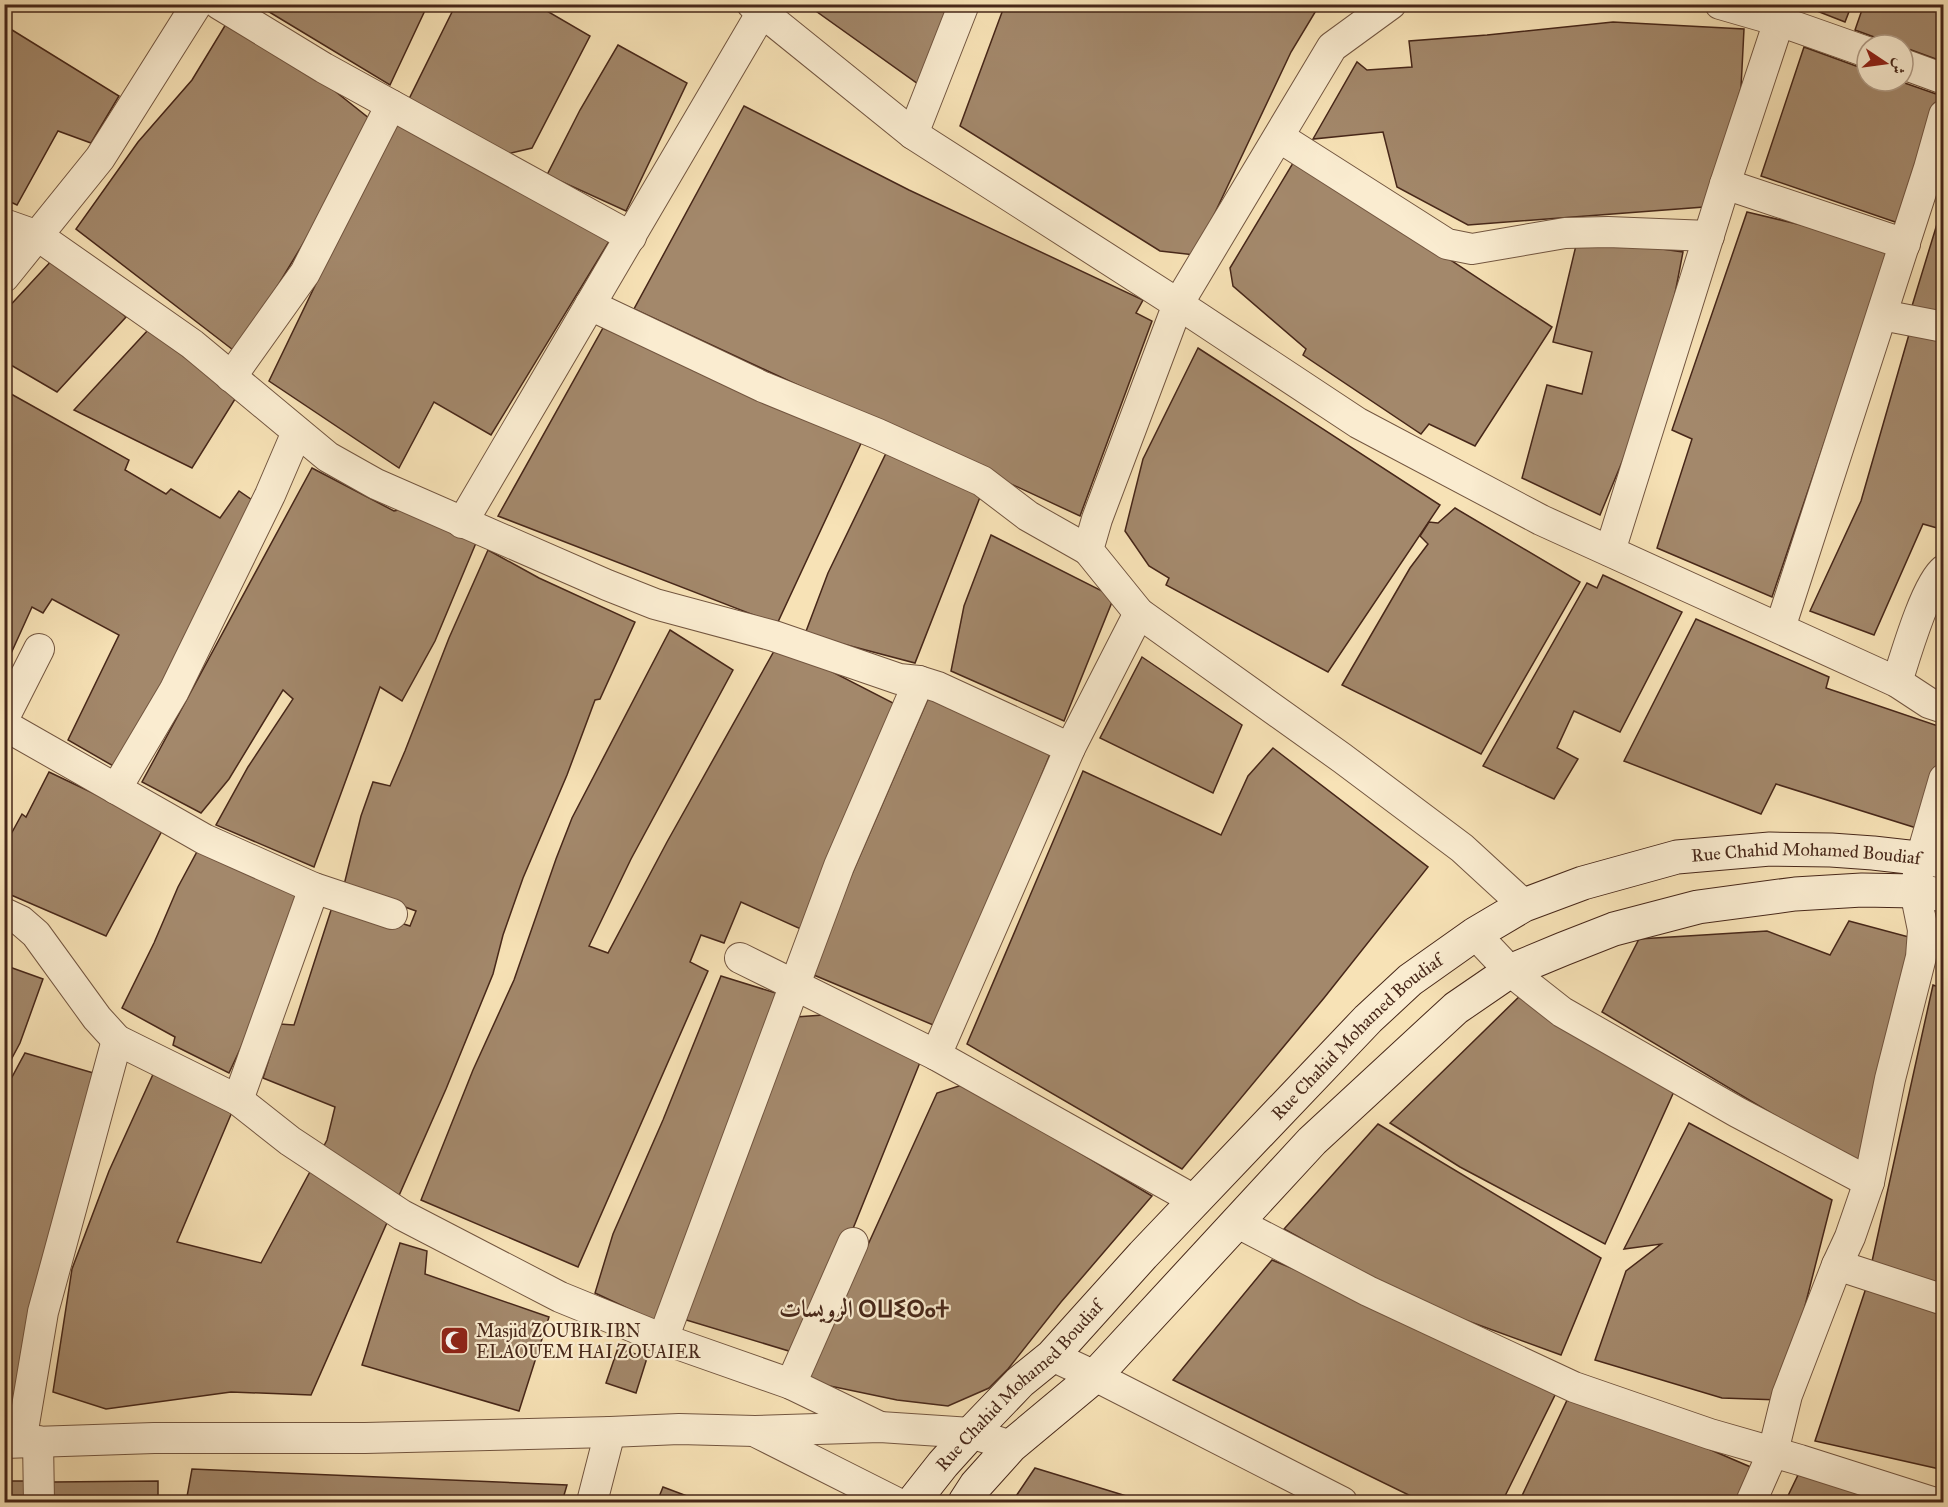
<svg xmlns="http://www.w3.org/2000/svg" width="1948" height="1507" font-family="'IM FELL Great Primer',Amiri,'Noto Sans Tifinagh',serif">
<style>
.building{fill:#a3886b;stroke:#472719;stroke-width:1.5}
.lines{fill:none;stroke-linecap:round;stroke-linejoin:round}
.minor-casing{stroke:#735640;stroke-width:32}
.secondary-casing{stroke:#472719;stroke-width:35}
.minor{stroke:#faecd0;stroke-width:30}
.secondary{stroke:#faecd0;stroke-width:33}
.labels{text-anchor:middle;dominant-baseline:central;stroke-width:4.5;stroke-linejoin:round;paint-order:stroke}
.street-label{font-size:18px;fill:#472719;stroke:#faecd0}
.poi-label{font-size:18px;fill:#472719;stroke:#faecd0;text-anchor:start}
.district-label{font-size:24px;font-weight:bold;fill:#472719;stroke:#faecd0}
</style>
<rect width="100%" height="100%" fill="#f7e2b6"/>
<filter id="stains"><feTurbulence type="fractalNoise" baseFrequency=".00333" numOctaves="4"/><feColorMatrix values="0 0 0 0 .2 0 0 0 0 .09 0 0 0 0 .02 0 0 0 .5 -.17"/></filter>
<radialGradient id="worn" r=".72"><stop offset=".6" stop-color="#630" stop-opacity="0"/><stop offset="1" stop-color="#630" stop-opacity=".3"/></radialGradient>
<g class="building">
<polygon points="256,4 428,4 390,85"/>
<polygon points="456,4 535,4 590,36 532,148 507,154 407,103"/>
<polygon points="806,4 953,4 921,86"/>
<polygon points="1005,4 1320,4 1291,52 1195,255 1160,251 960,126"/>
<polygon points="1799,4 1852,4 1845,22"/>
<polygon points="1864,4 1944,4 1944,62 1903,47 1903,45 1896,45 1855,30"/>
<polygon points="229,19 302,65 370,119 321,214 237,353 76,229 138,142 192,80"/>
<polygon points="1613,22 1744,29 1741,88 1704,207 1468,225 1397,187 1383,132 1313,139 1357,62 1367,70 1412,67 1409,41 1487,35"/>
<polygon points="4,25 119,96 91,143 58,131 17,205 4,199"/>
<polygon points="618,45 687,83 626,211 547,175 580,110"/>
<polygon points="1804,47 1867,70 1867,81 1899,81 1939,95 1901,224 1761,176"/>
<polygon points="744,106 909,190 1143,300 1136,313 1152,321 1080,516 634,309"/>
<polygon points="394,122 613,235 491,435 434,402 399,468 269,381"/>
<polygon points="1296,158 1552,327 1475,446 1429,424 1421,434 1303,355 1306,349 1233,286 1230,268"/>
<polygon points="1944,201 1944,315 1912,306"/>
<polygon points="1747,212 1894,247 1831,423 1772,597 1657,548 1692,439 1672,430"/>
<polygon points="1578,237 1683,252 1667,335 1637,426 1600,515 1522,478 1547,385 1582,394 1592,352 1553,342"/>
<polygon points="54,258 126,317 57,392 4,361 4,312"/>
<polygon points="1912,324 1944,333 1944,530 1923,524 1874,635 1810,611 1861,501"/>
<polygon points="603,328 864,437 777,624 498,516"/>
<polygon points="148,330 237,396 192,468 74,410"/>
<polygon points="1198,348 1440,505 1328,672 1166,585 1169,578 1149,566 1125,531 1143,459"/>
<polygon points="4,390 129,460 125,470 166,494 171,489 220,518 239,491 258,504 122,771 68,740 119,635 52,599 43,613 32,607 4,669"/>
<polygon points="890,445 984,487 915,663 805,634 828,573"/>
<polygon points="312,468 394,511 403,509 476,543 435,641 402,701 380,687 314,867 216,825 248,767 293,699 283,690 229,779 201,813 142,782"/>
<polygon points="1455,508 1580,582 1481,754 1342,685 1410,568 1428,544 1420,536 1429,522 1438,523"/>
<polygon points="991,535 1114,597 1064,721 951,671 964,606"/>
<polygon points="488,550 539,578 635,622 600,699 595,700 567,775 523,878 503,935 493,974 446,1089 311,1395 231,1392 106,1409 53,1392 72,1269 109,1171 155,1070 235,1105 177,1242 261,1263 327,1140 335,1107 263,1078 280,1024 294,1025 334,901 410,926 416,911 344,885 361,816 373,782 390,786 405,751 449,638"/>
<polygon points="1603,575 1682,612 1620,732 1574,711 1557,748 1578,759 1554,799 1483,766 1587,583 1597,588"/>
<polygon points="1696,619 1829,677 1826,688 1944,728 1944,762 1926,831 1776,784 1761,814 1624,761"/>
<polygon points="670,630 733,670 631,859 589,946 608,953 667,842 778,644 897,705 803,930 741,902 724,943 701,935 690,962 708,971 578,1267 421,1200 473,1070 514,980 556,859 572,818"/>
<polygon points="1142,657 1242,725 1213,793 1100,738"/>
<polygon points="931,692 1051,752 938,1027 809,973"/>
<polygon points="1273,748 1428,867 1324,998 1182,1169 967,1044 1083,771 1221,835 1248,776"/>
<polygon points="49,772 164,827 106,936 4,892 4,847 22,814 26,817"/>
<polygon points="199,848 302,894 270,985 229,1073 173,1045 175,1037 122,1008 154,943 178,887"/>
<polygon points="1849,921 1920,940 1863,1168 1602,1012 1639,939 1767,931 1830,955"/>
<polygon points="4,965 43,979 20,1043 4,1073"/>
<polygon points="721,976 779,994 657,1322 595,1293 613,1234 663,1120"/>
<polygon points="1933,985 1944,989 1944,1286 1871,1266"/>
<polygon points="1526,990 1676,1087 1605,1244 1460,1167 1390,1123"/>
<polygon points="823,1015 921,1060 802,1355 683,1319 796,1017"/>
<polygon points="25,1053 97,1074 18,1417 4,1417 4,1092"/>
<polygon points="965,1084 1152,1196 1061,1302 1008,1369 989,1388 948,1406 897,1400 806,1381 937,1093"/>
<polygon points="1689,1123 1832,1200 1781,1400 1722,1398 1595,1360 1626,1271 1661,1244 1624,1249"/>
<polygon points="1378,1124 1601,1258 1561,1355 1416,1302 1284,1229"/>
<polygon points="400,1243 427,1251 425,1274 549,1317 519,1411 362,1365"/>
<polygon points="1272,1260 1379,1304 1558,1389 1502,1502 1423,1502 1173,1380"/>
<polygon points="1868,1282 1944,1311 1944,1470 1815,1441"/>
<polygon points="618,1348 647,1358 636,1393 606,1383"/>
<polygon points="1570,1394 1655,1426 1760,1471 1745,1502 1519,1502"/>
<polygon points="1035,1468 1146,1502 1012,1502"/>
<polygon points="192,1469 567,1485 562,1502 186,1502"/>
<polygon points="1799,1473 1887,1502 1785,1502"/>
<polygon points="4,1481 25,1481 26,1502 4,1502"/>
<polygon points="158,1481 158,1502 53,1502 53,1482"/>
<polygon points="663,1487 703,1502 657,1502"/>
</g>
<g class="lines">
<defs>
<g id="minor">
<polyline points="219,4 324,68 631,237"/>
<polyline points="752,4 913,134 1178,304 1097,519 1088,550 1139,613 1342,758 1462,848 1524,905"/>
<polyline points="1391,4 1332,47 1178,304 1358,423 1541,520 1897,682 1929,703 1944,708"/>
<polyline points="1720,4 1779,21 1867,52"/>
<polyline points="1903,64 1944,79"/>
<polyline points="913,134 964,4"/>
<polyline points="1279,137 1447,244 1472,249 1565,233 1608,232 1709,236"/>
<polyline points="1725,184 1905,244"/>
<polyline points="4,224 38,236 192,344 328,457 376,484 607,585 655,604 774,636 899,679 919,681 938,687 1070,748"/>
<polyline points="4,277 100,158 197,4"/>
<polyline points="590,305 763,387 878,434 982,481 1028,516 1088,550"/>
<polyline points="1882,315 1944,327"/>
<polyline points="231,377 305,273 391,105"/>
<polyline points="462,523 762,12"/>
<polyline points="1610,551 1725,184 1779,21"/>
<polyline points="1139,613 1070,748 936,1055 1196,1201"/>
<polyline points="1780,628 1929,168 1944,115"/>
<path d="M 1897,682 C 1905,657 1926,584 1944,570"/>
<polyline points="4,718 39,649"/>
<polyline points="4,725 204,839 314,888 392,914"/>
<polyline points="1944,779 1921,858 1915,891 1923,930 1921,957 1890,1079 1869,1182 1850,1237 1837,1265 1944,1300"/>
<polyline points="116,789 174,691 270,495 297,432"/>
<polyline points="4,913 21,921 36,934 97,1018 117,1040 238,1100 290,1141 402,1215 560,1297 663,1339 791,1384 880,1427"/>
<polyline points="1475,934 1510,971 1562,1012 1737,1112 1869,1182"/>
<polyline points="740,958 936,1055"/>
<polyline points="238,1100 314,888"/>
<polyline points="1236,1222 1368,1291 1574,1387 1710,1434 1800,1460 1932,1502"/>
<polyline points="663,1339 839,866 919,681"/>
<polyline points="1052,1356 1095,1376 1342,1502"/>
<polyline points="791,1384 853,1243"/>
<polyline points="758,1433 895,1502"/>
<polyline points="38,1441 39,1502"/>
<polyline points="21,1442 43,1312 117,1040"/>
<polyline points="4,1443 154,1438 365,1438 610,1432 679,1429 755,1431 880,1427 971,1433 1011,1446"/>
<polyline points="592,1502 610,1432"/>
<polyline points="1751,1502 1773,1452 1787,1395 1837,1265"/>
</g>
<g id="secondary">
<path id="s1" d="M 913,1502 L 943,1464 L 971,1433 L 1020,1382 L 1052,1356 L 1143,1255 L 1368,1019 L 1410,980 L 1475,934 L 1524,905 L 1583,883 L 1677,857 L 1770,849 L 1831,850 L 1873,853 L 1944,861"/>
<polyline points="965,1502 976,1485 1011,1446 1095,1376 1312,1141 1456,1008 1510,971 1563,949 1614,929 1698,907 1795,894 1862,890 1915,891 1944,895"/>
</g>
</defs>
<use href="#minor" class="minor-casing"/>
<use href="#secondary" class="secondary-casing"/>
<use href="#minor" class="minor"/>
<use href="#secondary" class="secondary"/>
</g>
<defs>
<symbol id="mosque-square" viewBox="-11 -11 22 22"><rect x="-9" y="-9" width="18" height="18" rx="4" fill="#8f2418" stroke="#faecd0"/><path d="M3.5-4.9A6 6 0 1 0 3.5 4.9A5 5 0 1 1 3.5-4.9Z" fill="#fff"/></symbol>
</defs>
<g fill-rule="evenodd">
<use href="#mosque-square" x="438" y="1324" width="33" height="33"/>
</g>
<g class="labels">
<g class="street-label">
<text stroke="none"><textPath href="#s1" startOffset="1148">Rue Chahid Mohamed Boudiaf</textPath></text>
<text stroke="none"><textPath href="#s1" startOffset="644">Rue Chahid Mohamed Boudiaf</textPath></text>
<text stroke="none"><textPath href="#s1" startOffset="158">Rue Chahid Mohamed Boudiaf</textPath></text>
</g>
<g class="poi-label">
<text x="476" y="1331">Masjid ZOUBIR IBN<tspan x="476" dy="21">ELAOUEM HAI ZOUAIER</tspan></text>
</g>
<g class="district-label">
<text x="864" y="1309">الرويسات ⵔⵡⵉⵙⴰⵜ</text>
</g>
</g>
<rect width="1948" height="1507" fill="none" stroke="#f7e2b6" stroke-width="24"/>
<rect x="6" y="6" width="1936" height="1495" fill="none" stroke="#472719" stroke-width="3"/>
<rect x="12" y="12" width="1924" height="1483" fill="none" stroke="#472719" stroke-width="1.5"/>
<g transform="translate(1885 63) rotate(103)"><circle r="28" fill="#faecd0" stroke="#b29d87" stroke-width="1.5"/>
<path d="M0-4.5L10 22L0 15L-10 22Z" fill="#8f2418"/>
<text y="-9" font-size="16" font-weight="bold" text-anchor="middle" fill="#472719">ش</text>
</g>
<rect width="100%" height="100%" filter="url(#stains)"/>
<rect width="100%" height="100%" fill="url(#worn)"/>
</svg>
